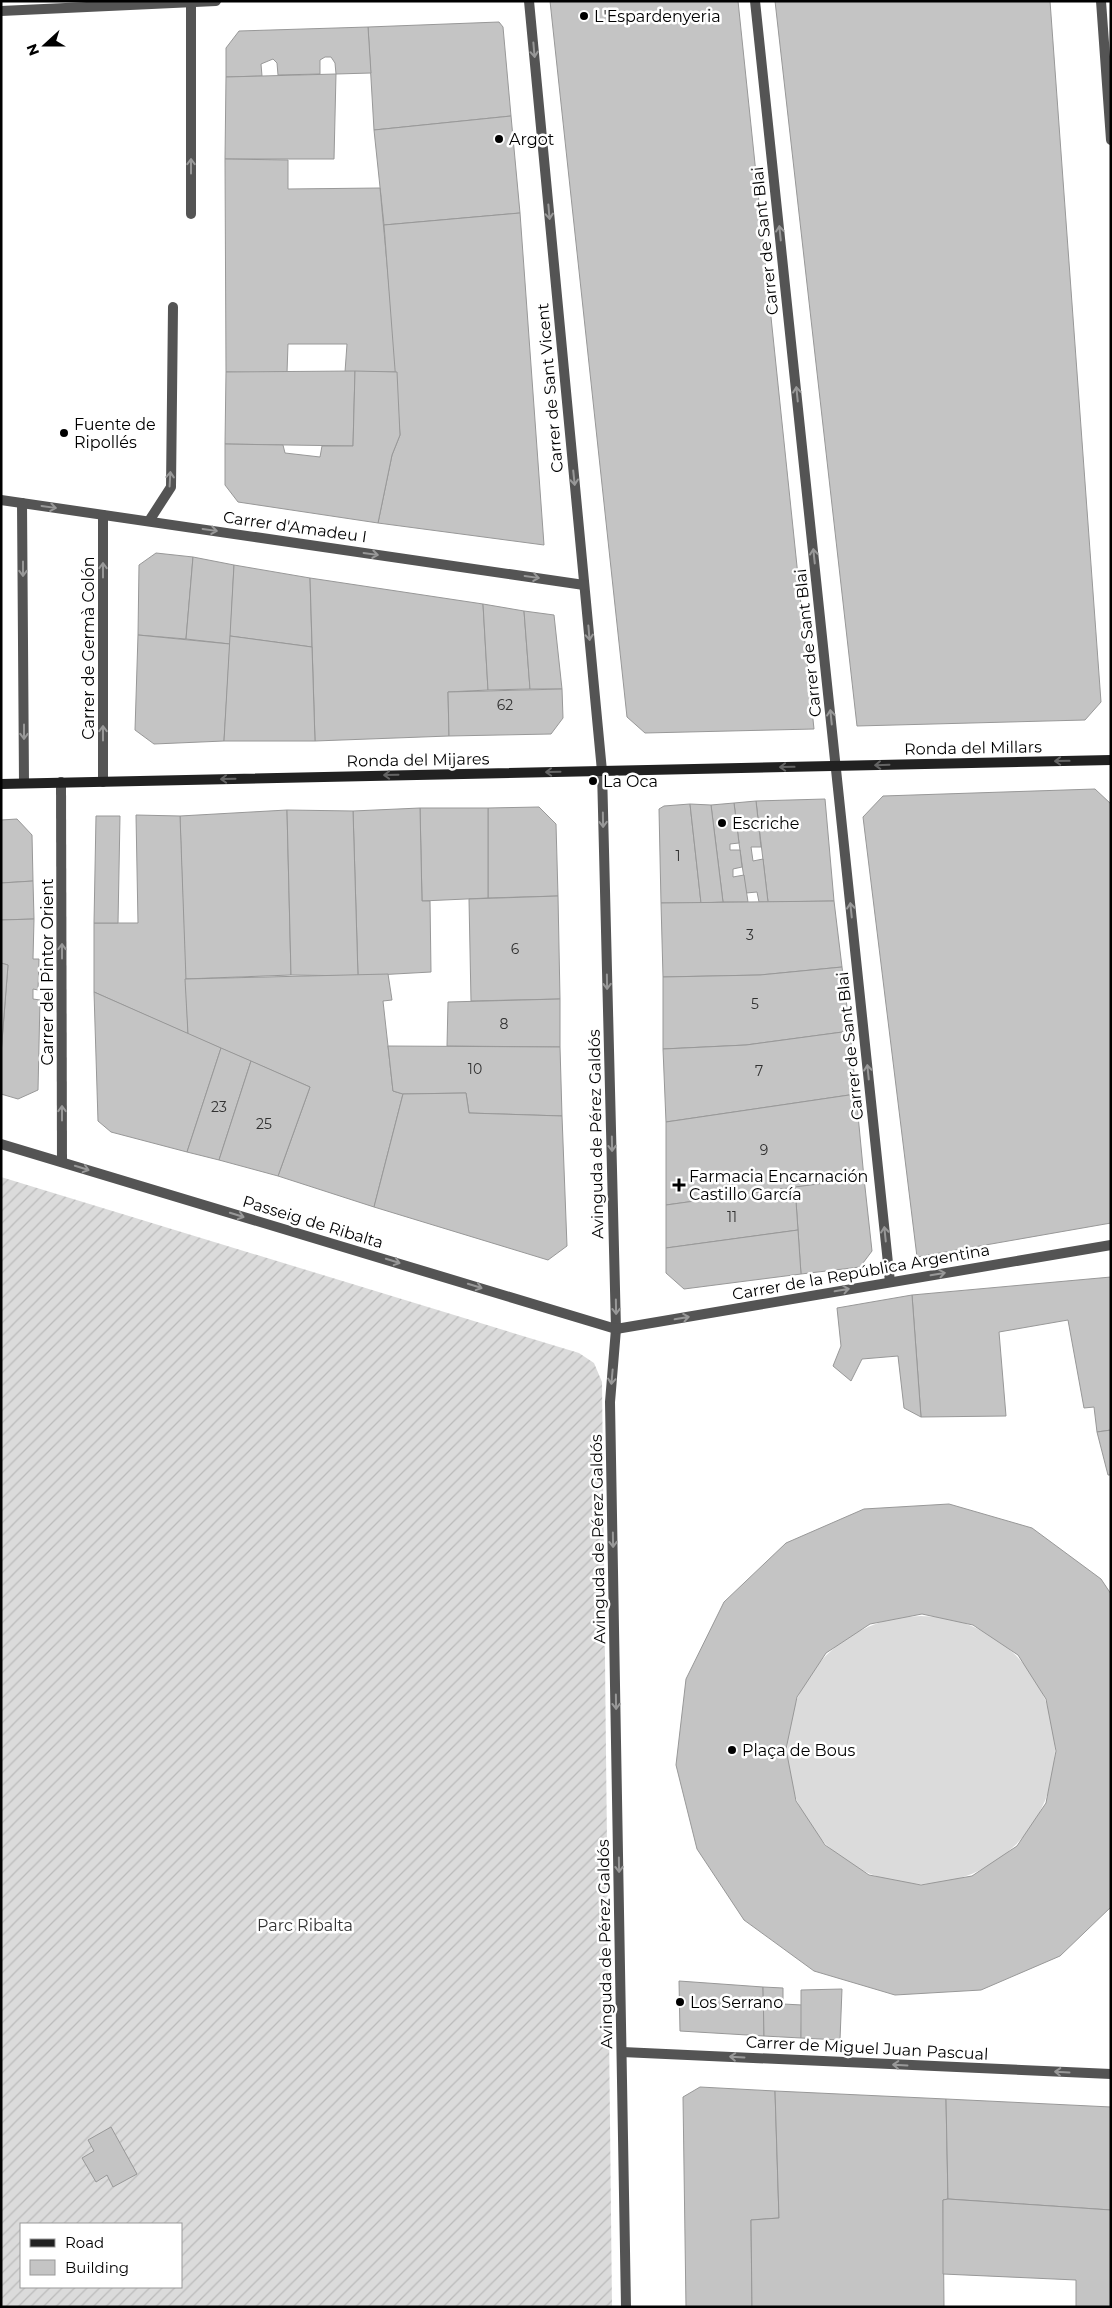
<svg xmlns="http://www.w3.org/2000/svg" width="1112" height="2308" font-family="Montserrat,sans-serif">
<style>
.grass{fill:#dbdbdb}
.garden{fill:url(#garden-furrows);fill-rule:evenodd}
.building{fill:#c4c4c4;stroke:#989898;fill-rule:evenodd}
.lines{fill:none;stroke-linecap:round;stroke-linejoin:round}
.service{stroke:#545454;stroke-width:10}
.minor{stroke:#545454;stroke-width:10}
.tertiary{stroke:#545454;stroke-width:10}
.secondary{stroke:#212121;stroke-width:10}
.oneway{stroke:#989898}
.oneway2{stroke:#646464}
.poi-dot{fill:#000;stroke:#fff;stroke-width:2}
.labels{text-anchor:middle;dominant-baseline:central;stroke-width:5;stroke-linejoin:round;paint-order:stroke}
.number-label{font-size:14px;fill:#313131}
.poi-label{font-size:16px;fill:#000;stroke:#fff;text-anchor:start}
.street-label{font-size:16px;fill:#000;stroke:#fff}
.park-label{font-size:16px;fill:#323232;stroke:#fff}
</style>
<defs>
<pattern id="garden-furrows" width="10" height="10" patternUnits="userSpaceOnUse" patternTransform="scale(1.25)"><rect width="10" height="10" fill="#dbdbdb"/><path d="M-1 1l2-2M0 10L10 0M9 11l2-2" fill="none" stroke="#bababa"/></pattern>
</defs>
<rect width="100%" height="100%" fill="#fff"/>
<circle class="grass" cx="921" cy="1750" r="134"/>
<path class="garden" d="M 1,1177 L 579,1353 L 594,1363 L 602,1382 L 612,2307 L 1,2307 ZM 21,2224 L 181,2224 L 181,2287 L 21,2287 Z"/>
<g class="building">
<polygon points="550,1 738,1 814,729 645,733 627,717"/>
<polygon points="775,1 1050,1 1101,702 1085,720 857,726"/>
<polygon points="499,22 503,27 511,116 374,130 368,27"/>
<polygon points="368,27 371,73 336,74 335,63 331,57 325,57 320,60 320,74 278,75 277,63 273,59 261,64 262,76 226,77 226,48 239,31"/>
<polygon points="336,74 334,159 225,159 226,77"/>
<polygon points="511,116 520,213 384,225 374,130"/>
<polygon points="225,159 288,160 288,189 380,188 397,372 345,372 347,344 288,344 287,373 226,372"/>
<polygon points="520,213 544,545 378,523 392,455 400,435 384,225"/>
<polygon points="355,371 353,446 225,444 226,372"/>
<polygon points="355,371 397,372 400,435 392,455 378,523 238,502 225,485 225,444 283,445 285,453 320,457 322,446 353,446"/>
<polygon points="156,553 193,557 186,639 138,635 139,565"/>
<polygon points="193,557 234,565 230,644 186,639"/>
<polygon points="234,565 310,578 312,647 230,636"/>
<polygon points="310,578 483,604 488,690 448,692 449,736 315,741"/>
<polygon points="483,604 524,611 530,689 488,690"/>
<polygon points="524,611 554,615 562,689 530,689"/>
<polygon points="138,635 230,644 224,741 154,744 135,730"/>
<polygon points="230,636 312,647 315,741 224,741"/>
<polygon points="562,689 563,718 551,734 449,736 448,692"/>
<polygon points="1095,789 1111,804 1111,1223 917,1257 863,817 883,796"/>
<polygon points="825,799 834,901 768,902 756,801"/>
<polygon points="756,801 761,847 751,847 753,861 763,859 768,902 759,902 757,892 746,893 739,843 734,803"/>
<polygon points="734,803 739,843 730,844 730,850 740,850 742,867 733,869 733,877 744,875 748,902 723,902 711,805"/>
<polygon points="690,804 701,903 661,903 659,809 664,806"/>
<polygon points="690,804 711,805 723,902 701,903"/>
<polygon points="539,807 556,824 558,896 488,898 488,808"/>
<polygon points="420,808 488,808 488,898 422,901"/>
<polygon points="420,808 422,901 430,901 431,972 358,976 353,811"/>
<polygon points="287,810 291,975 185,979 180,816"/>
<polygon points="287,810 353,811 358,976 291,975"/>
<polygon points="136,815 180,816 188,1034 94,992 94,923 138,923"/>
<polygon points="96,816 120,816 118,923 94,923"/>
<polygon points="17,819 32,835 33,881 1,883 1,820"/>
<polygon points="33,881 34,919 1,920 1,883"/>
<polygon points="558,896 560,999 471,1001 469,899"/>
<polygon points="834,901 842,967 760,975 663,977 661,903"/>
<polygon points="34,919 33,959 39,959 38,990 33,989 33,999 40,1000 38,1090 18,1099 1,1094 1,1054 8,965 1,963 1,920"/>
<polygon points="1,963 8,965 1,1054"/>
<polygon points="842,967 850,1031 746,1045 663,1049 663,977 760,975"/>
<polygon points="388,974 392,1000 383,1001 393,1091 403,1094 374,1207 278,1176 310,1087 188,1034 185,979"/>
<polygon points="94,992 221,1048 187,1152 111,1132 98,1121"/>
<polygon points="560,999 560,1047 447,1046 448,1002"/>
<polygon points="850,1031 856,1094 666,1122 663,1049 746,1045"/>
<polygon points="388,1046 560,1047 562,1116 469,1113 466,1093 403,1094 393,1091"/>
<polygon points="221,1048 251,1061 219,1160 187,1152"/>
<polygon points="251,1061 310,1087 278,1176 219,1160"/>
<polygon points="466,1093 469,1113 562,1116 567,1246 548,1260 374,1207 403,1094"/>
<polygon points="856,1094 864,1178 666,1205 666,1122"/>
<polygon points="864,1178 872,1251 860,1267 801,1274 795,1187"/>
<polygon points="795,1187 798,1230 666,1248 666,1205"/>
<polygon points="798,1230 801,1274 684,1289 666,1273 666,1248"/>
<polygon points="1111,1277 1111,1430 1097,1432 1094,1407 1084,1408 1068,1320 999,1332 1006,1416 921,1417 912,1295"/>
<polygon points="912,1295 921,1417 904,1408 898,1356 862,1359 851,1381 833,1366 841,1346 837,1308"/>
<polygon points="1111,1430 1111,1475 1108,1475 1097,1432"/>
<path d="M 949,1504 L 1032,1528 L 1101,1579 L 1111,1594 L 1111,1907 L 1060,1956 L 981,1990 L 895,1995 L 814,1971 L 744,1920 L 697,1849 L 676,1765 L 686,1679 L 724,1602 L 786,1543 L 864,1509 ZM 922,1614 L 973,1625 L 1018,1655 L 1046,1699 L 1056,1751 L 1046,1803 L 1017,1846 L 972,1876 L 921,1885 L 869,1875 L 825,1845 L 796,1801 L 786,1749 L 797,1697 L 826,1653 L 870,1624 Z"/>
<polygon points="679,1981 763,1987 764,2036 680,2031"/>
<polygon points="763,1987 783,1988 783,2004 802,2005 801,2038 764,2036"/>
<polygon points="842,1989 840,2040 801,2038 801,1990"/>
<polygon points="700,2087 775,2091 779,2218 751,2220 752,2307 686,2307 683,2097"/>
<polygon points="775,2091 946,2099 948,2199 943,2200 944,2307 752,2307 751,2220 779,2218"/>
<polygon points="946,2099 1111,2107 1111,2210 948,2199"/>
<polygon points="111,2127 137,2174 113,2187 107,2175 96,2182 82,2158 94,2151 88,2140"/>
<polygon points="948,2199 1111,2210 1111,2307 1076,2307 1076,2280 943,2274 943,2200"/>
</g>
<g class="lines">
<g class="service">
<polyline points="191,2 191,214"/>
<polyline points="149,521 171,487 173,307"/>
</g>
<g class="minor">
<polyline points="529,1 602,771 616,1329 610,1402 626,2307"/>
<polyline points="755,1 890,1282"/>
<polyline points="1,11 216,1"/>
<polyline points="1,500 584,585"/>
<polyline points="22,503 24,783"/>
<polyline points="61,782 62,1162"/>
<polyline points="103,782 103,515"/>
<polyline points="622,2052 1111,2074"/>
</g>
<g class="tertiary">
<polyline points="1101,1 1111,140"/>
<polyline points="1,1144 616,1329 1111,1245"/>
</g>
<polyline class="secondary" points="1,784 1111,760"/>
</g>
<defs><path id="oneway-shaft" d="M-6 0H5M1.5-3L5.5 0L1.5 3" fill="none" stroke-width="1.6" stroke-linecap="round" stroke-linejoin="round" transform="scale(1.25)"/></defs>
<g class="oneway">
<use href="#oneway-shaft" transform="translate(534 50) rotate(85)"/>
<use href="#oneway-shaft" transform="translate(191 166) rotate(-90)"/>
<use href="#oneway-shaft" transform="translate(549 212) rotate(85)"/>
<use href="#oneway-shaft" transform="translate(780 233) rotate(-96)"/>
<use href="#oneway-shaft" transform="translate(797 394) rotate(-96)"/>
<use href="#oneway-shaft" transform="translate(574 478) rotate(84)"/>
<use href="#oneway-shaft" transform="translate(170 479) rotate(-87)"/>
<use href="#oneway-shaft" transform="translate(49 507) rotate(8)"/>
<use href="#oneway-shaft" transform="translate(210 530) rotate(8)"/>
<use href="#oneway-shaft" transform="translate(371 554) rotate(8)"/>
<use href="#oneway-shaft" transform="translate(814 556) rotate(-96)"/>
<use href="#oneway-shaft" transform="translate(23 569) rotate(90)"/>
<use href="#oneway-shaft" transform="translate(103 570) rotate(-90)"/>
<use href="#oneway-shaft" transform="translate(532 577) rotate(8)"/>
<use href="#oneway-shaft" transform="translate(589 633) rotate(85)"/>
<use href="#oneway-shaft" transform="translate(831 717) rotate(-96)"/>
<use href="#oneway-shaft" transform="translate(24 732) rotate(90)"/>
<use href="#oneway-shaft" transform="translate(103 733) rotate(-90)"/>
<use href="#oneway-shaft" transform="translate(603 820) rotate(89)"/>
<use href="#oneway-shaft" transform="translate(851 910) rotate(-96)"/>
<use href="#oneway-shaft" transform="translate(62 951) rotate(-90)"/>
<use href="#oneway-shaft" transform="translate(607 982) rotate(89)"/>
<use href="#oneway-shaft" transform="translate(868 1072) rotate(-96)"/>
<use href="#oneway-shaft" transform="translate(62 1113) rotate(-90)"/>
<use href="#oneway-shaft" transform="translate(612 1144) rotate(89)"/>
<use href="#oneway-shaft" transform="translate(82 1168) rotate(17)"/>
<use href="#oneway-shaft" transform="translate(237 1215) rotate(17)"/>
<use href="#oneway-shaft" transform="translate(885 1234) rotate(-96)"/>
<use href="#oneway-shaft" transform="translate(393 1261) rotate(17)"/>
<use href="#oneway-shaft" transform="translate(938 1274) rotate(-10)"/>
<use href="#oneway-shaft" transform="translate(475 1286) rotate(17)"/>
<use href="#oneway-shaft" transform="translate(842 1290) rotate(-10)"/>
<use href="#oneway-shaft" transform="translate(616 1307) rotate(89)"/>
<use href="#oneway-shaft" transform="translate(682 1318) rotate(-10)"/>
<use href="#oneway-shaft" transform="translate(612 1377) rotate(95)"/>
<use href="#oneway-shaft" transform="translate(613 1540) rotate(89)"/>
<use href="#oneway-shaft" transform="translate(616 1702) rotate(89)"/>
<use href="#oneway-shaft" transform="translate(619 1865) rotate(89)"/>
<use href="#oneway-shaft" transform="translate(737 2057) rotate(-177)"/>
<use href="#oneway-shaft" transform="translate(900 2065) rotate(-177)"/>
<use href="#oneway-shaft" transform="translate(1062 2072) rotate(-177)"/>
</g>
<g class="oneway2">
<use href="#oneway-shaft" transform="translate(1062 761) rotate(179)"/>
<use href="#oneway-shaft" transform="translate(882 765) rotate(178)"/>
<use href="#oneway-shaft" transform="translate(787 767) rotate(179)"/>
<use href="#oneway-shaft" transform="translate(553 772) rotate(179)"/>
<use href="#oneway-shaft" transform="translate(391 775) rotate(179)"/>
<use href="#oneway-shaft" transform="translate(228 779) rotate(179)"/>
</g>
<g class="poi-dot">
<circle cx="584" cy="16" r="5"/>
<circle cx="499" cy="139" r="5"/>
<circle cx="64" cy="433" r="5"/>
<circle cx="593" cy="781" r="5"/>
<circle cx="722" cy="823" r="5"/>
<path d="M676.5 1177.5h5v5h5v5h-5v5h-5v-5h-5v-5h5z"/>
<circle cx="732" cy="1750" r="5"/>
<circle cx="680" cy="2002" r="5"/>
</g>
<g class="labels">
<g class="number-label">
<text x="505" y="705">62</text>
<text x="678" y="856">1</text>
<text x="750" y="935">3</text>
<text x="515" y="949">6</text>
<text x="755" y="1004">5</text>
<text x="504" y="1024">8</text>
<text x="475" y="1069">10</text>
<text x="759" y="1071">7</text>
<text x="219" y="1107">23</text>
<text x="264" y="1124">25</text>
<text x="764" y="1150">9</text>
<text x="732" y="1217">11</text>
</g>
<g class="poi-label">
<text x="594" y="16">L'Espardenyeria</text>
<text x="509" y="139">Argot</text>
<text x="74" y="424">Fuente de<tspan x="74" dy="18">Ripollés</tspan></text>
<text x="603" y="781">La Oca</text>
<text x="732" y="823">Escriche</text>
<text x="689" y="1176">Farmacia Encarnación<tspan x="689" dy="18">Castillo García</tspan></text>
<text x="742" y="1750">Plaça de Bous</text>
<text x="690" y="2002">Los Serrano</text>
</g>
<g class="street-label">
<text transform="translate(765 241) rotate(-96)">Carrer de Sant Blai</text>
<text transform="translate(550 388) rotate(-95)">Carrer de Sant Vicent</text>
<text transform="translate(295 527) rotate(8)">Carrer d'Amadeu I</text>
<text transform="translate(808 643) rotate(-96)">Carrer de Sant Blai</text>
<text transform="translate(88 648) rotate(-90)">Carrer de Germà Colón</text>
<text transform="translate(973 748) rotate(-1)">Ronda del Millars</text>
<text transform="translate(418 760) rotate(-1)">Ronda del Mijares</text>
<text transform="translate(47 972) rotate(-90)">Carrer del Pintor Orient</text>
<text transform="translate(850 1046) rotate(-96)">Carrer de Sant Blai</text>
<text transform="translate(596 1134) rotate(-91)">Avinguda de Pérez Galdós</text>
<text transform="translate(313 1222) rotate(17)">Passeig de Ribalta</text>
<text transform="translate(861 1272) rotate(-10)">Carrer de la República Argentina</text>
<text transform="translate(598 1539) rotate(-91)">Avinguda de Pérez Galdós</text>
<text transform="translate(605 1944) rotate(-91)">Avinguda de Pérez Galdós</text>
<text transform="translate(867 2048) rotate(3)">Carrer de Miguel Juan Pascual</text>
</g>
<g class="park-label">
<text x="305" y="1925">Parc Ribalta</text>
</g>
</g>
<rect width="1112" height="2308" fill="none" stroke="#000000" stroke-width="5"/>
<rect x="20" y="2223" width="162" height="65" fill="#ffffff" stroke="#999999"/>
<rect x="30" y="2239" width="25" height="8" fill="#212121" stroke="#999999"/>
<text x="65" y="2248" font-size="15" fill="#000000">Road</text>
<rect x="30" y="2260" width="25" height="15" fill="#c4c4c4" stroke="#999999"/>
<text x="65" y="2273" font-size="15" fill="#000000">Building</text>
<g transform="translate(45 45) rotate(249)" stroke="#ffffff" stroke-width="4" paint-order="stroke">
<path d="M0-4L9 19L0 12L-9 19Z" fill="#000000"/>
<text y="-8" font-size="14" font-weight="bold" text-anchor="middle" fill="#000000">N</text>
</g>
</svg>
